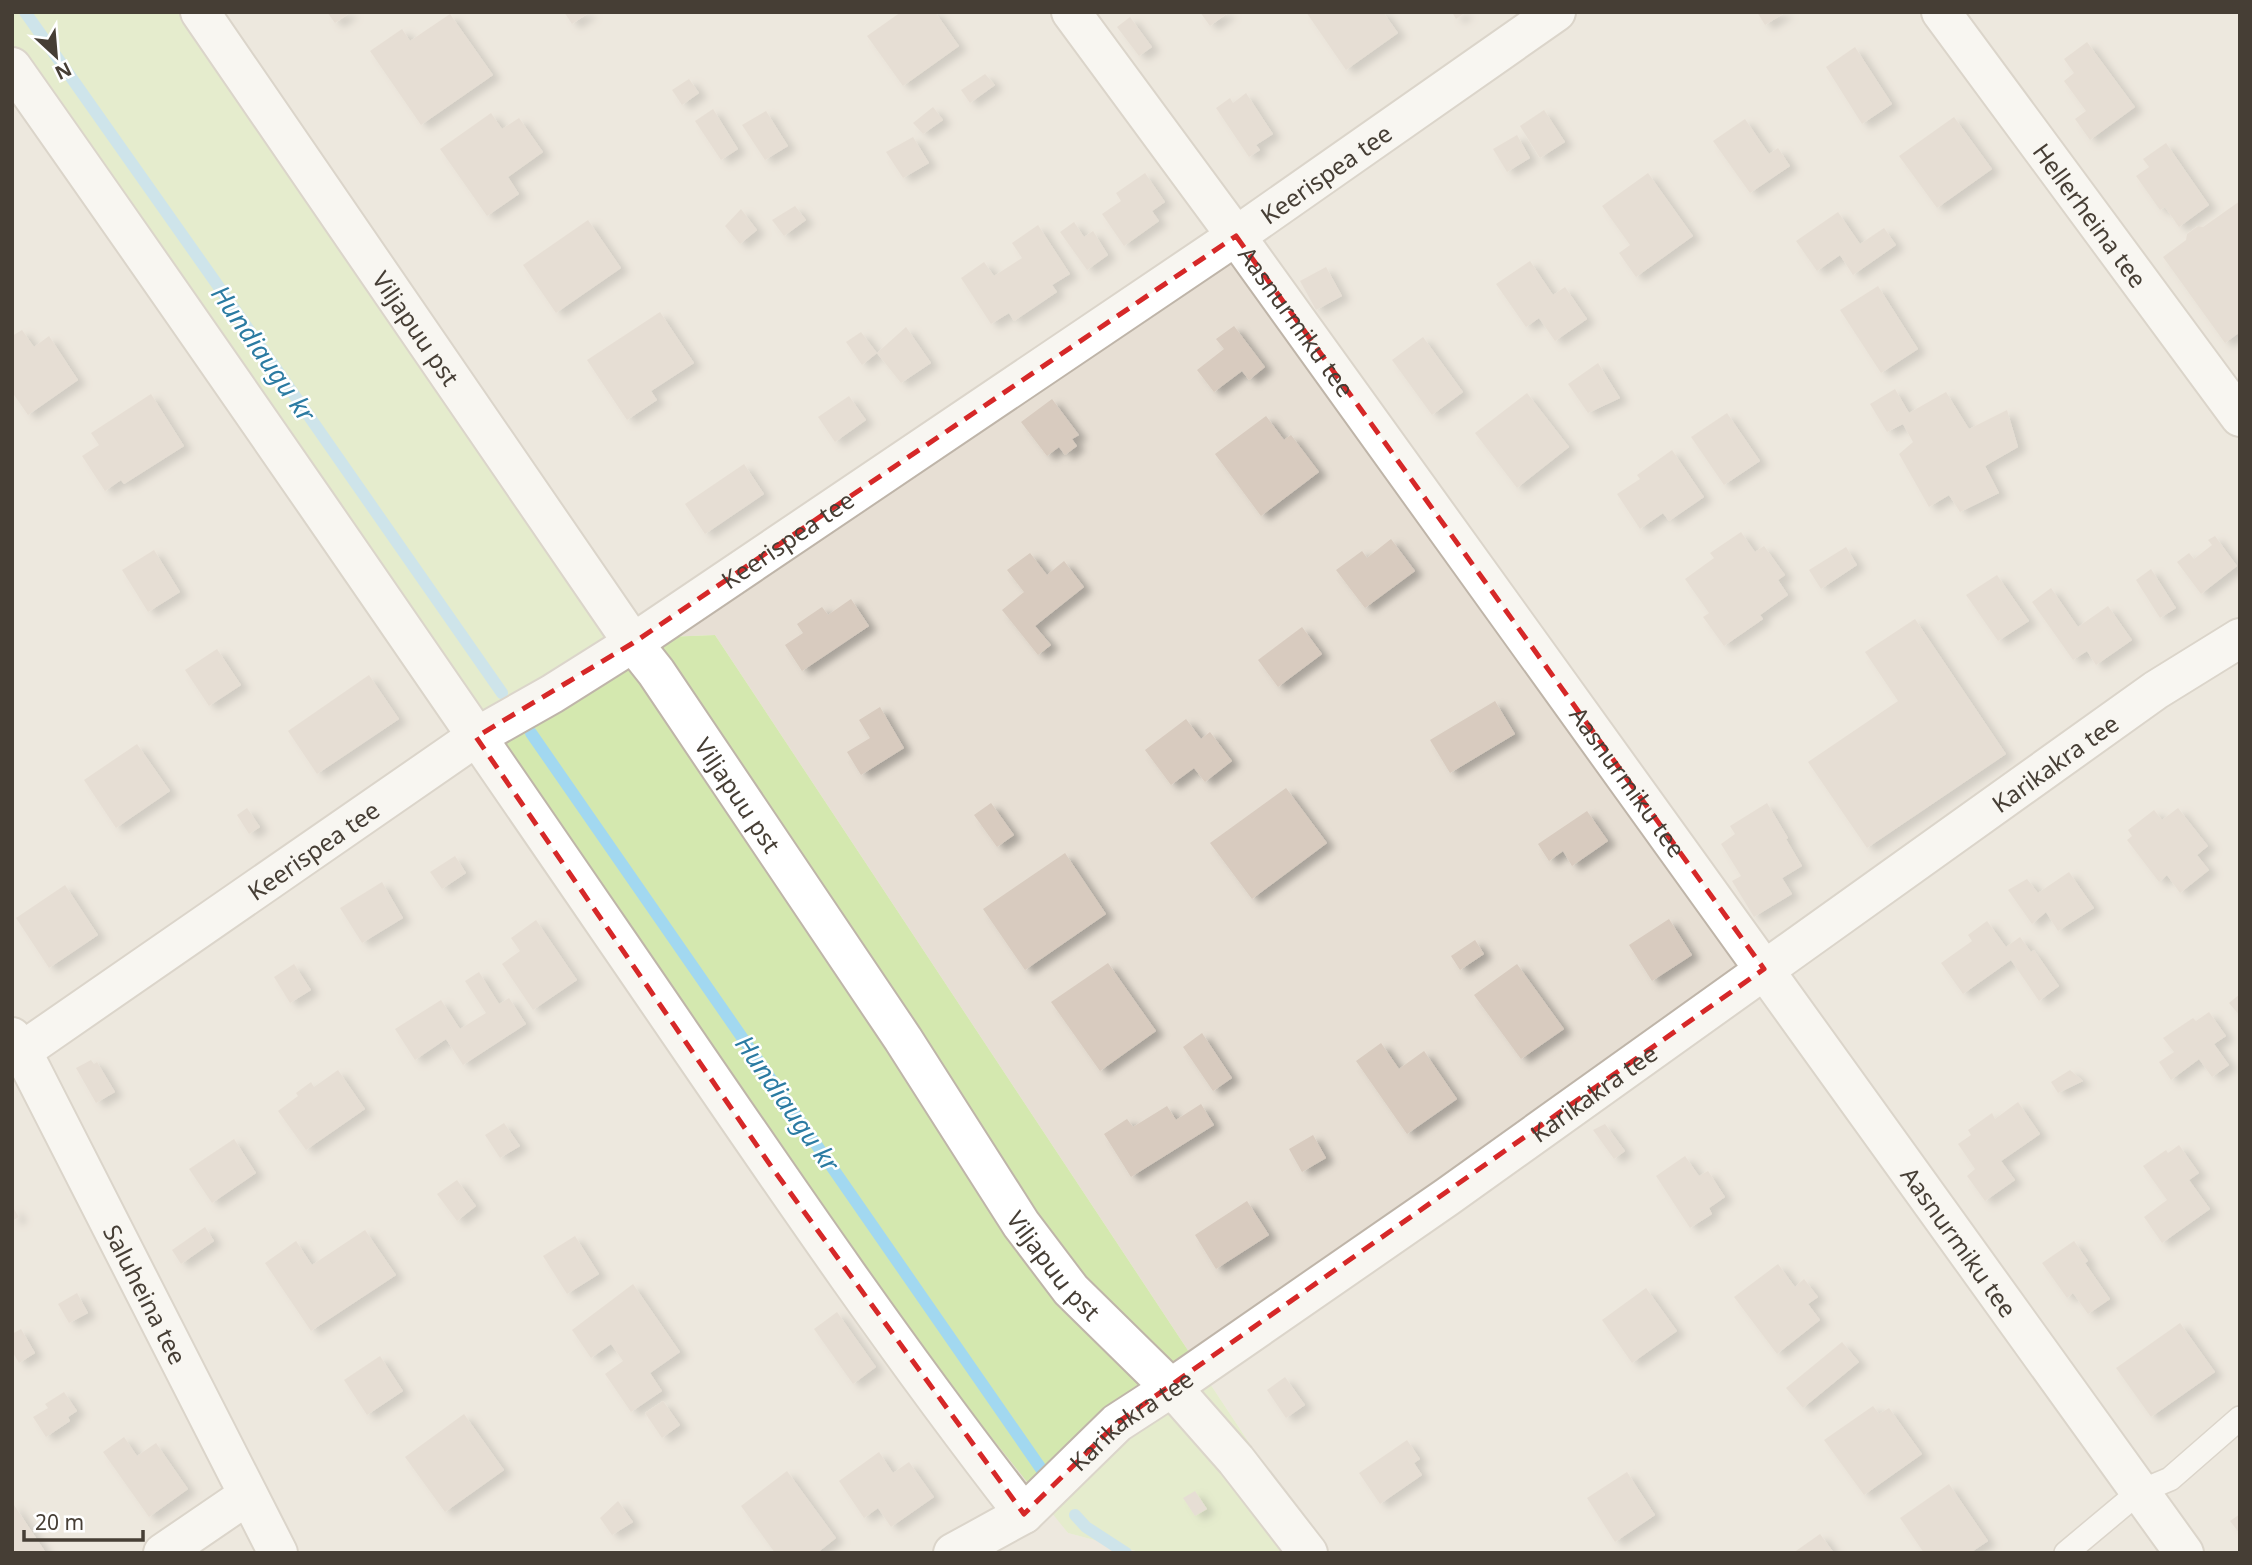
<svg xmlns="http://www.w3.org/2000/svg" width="2252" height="1565" font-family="'Noto Sans',sans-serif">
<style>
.residential{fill:#e7dfd4}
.green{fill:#d4e8af}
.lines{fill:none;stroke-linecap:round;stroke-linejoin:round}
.stream{stroke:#a2d8f0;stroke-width:12}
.building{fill:#d8cbbf;filter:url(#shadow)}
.lane-casing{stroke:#bfb5a9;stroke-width:26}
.street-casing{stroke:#bfb5a9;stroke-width:42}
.lane{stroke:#fff;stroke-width:23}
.street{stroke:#fff;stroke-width:38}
.marked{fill:none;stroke:#d62828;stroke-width:5;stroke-dasharray:14 9;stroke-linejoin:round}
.labels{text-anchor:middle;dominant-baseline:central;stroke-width:5;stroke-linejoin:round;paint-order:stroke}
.street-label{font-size:24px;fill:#463e35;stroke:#fff}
.water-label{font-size:26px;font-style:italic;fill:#2b7ba2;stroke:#fff}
</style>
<defs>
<filter id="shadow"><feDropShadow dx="8" dy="4.5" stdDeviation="3.5" flood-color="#0004"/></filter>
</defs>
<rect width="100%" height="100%" fill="#f3eee6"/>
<g class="residential">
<polygon points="197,12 2240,12 2240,1553 1322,1553 715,635 617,639"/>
<polygon points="12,46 316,483 1068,1533 1143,1553 12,1553"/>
</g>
<polygon class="green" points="12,12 197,12 617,639 715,635 1322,1553 1143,1553 1068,1533 818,1221 316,483 12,46"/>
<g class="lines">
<g class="stream">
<polyline points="25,12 214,280 502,693"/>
<polyline points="531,733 1044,1473"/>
<polyline points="1075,1515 1086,1527 1126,1553"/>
</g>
</g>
<g class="building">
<polygon points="327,12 351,12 335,23"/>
<polygon points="564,12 590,12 572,24"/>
<polygon points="901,12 935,12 959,46 903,86 867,36"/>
<polygon points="1200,12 1229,12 1210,26"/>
<polygon points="1306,12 1383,12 1398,33 1346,70"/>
<polygon points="1452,12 1466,12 1456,19"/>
<polygon points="1757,12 1786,12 1765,25"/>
<polygon points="450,14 493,75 421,125 370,51 402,29 410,41"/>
<polygon points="1130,17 1152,47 1139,56 1117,27"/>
<polygon points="2087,42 2135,107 2090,140 2075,119 2086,111 2064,81 2074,73 2064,59"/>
<polygon points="1855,47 1892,104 1862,124 1826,67"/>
<polygon points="985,74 995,85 970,103 961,90"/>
<polygon points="689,79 699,93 682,105 672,90"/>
<polygon points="1246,93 1273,134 1256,145 1260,150 1249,157 1216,108 1230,98 1233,103"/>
<polygon points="933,107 943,120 923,134 913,123"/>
<polygon points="713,109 738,149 721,160 695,121"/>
<polygon points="1544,110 1565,142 1540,158 1520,126"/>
<polygon points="766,111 788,146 765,160 742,125"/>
<polygon points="491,113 502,129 519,118 543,152 508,177 519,194 487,216 440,149"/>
<polygon points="1954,117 1992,169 1937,208 1899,156"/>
<polygon points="1745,119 1769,154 1778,148 1790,166 1750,193 1713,141"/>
<polygon points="1517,135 1530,158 1507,172 1493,149"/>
<polygon points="913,137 929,163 903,178 886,152"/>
<polygon points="2166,143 2209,205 2179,227 2165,207 2160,210 2136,176 2149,167 2143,159"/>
<polygon points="1145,173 1165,202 1152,211 1159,221 1124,246 1102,214 1121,201 1116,193"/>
<polygon points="1648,173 1693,236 1636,277 1619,253 1630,245 1602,206"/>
<polygon points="2240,201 2240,332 2225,343 2163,257 2186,240 2187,234 2198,226 2203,227"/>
<polygon points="795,206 806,220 784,236 772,220"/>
<polygon points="741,209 757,230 740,244 725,226"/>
<polygon points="1838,212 1860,244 1884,228 1896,245 1853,275 1840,255 1817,271 1796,241"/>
<polygon points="588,220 621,268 556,313 523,265"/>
<polygon points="1074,222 1084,237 1093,231 1108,255 1087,270 1060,232"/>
<polygon points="1038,225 1070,274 1052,285 1057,292 1014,321 1009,313 991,324 961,278 984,262 994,276 1022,258 1012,243"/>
<polygon points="1530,261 1553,295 1565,287 1587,319 1555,341 1539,318 1526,327 1496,284"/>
<polygon points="1326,267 1342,296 1316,310 1300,281"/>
<polygon points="1878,286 1918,349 1881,373 1840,310"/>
<polygon points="660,312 694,363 651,391 657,400 627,420 587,360"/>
<polygon points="1234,326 1265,367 1249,380 1242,371 1214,392 1197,370 1224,349 1216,339"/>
<polygon points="906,327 931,363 901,383 877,353"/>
<polygon points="22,330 34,347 49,336 78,380 28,415 12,392 12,336"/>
<polygon points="861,332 877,353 862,365 846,342"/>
<polygon points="1423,337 1463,392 1432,415 1392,360"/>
<polygon points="1598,363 1620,398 1588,413 1568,384"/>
<polygon points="1895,389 1909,413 1946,392 1969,429 2007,410 2018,447 1985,466 1999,493 1960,512 1949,495 1929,507 1899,454 1913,442 1903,424 1887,432 1870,404"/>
<polygon points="1527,393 1569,447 1517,488 1475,433"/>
<polygon points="151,394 184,446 124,484 121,480 105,491 82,456 99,445 91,433"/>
<polygon points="849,396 866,420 835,442 818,417"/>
<polygon points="1052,399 1079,435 1072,439 1077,446 1065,455 1059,447 1047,456 1021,422"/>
<polygon points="1727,413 1760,461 1724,485 1691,437"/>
<polygon points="1266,416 1284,440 1291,435 1319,472 1261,516 1215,454"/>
<polygon points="1672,450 1704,497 1669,521 1663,513 1640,529 1617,494 1640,479 1637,475"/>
<polygon points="744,464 764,494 705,534 685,504"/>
<polygon points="1741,532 1755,552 1764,546 1785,575 1778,580 1788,595 1760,615 1763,619 1724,646 1703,617 1709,613 1685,579 1714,558 1710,553"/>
<polygon points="2215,536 2237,566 2201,594 2177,562 2189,553 2194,559 2212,545 2208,540"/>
<polygon points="1391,539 1415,571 1365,608 1336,570 1362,551 1367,558"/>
<polygon points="1846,547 1857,565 1821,589 1809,570"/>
<polygon points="154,550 180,592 148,612 122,570"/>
<polygon points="1030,553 1047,575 1064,561 1084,587 1035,626 1051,645 1038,655 1002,610 1024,592 1007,570"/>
<polygon points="2151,569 2176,608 2160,618 2136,580"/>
<polygon points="1997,575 2029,621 1998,641 1966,595"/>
<polygon points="2051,588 2078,627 2108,606 2132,640 2096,665 2087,651 2073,660 2032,602"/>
<polygon points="851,599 869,626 802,671 785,645 803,633 797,624 822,607 828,615"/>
<polygon points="1915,619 2006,754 1867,848 1808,762 1898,701 1865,652"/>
<polygon points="1302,627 1322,654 1278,687 1258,660"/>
<polygon points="217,649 241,685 209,706 185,670"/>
<polygon points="369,675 399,719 317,774 288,731"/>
<polygon points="1495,701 1515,734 1450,773 1430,740"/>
<polygon points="880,707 904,748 861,775 847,752 870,738 859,720"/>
<polygon points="1186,719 1201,739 1210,732 1232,761 1205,782 1194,768 1171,785 1145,750"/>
<polygon points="137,744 170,791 116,828 84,780"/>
<polygon points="1286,788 1327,843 1252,899 1210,843"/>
<polygon points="991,803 1014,835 997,847 974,815"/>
<polygon points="1767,803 1788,838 1786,839 1802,866 1782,878 1792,894 1754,917 1732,881 1741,876 1721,844 1735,834 1730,826"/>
<polygon points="247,808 260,827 249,834 237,815"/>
<polygon points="2178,808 2208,846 2197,855 2209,870 2180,893 2167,875 2159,882 2127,840 2132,836 2128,830 2154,810 2162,820"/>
<polygon points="1587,811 1608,841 1572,866 1563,851 1549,861 1538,844"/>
<polygon points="1065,853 1106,914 1025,970 983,909"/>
<polygon points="455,856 466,873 442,889 430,872"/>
<polygon points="2069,872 2094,908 2058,931 2046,912 2032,924 2008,890 2027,879 2038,893"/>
<polygon points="382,882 403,918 362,943 340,908"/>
<polygon points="65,885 98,935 49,968 16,918"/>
<polygon points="1669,919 1692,955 1652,981 1629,945"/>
<polygon points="536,920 577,980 533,1010 502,964 520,951 511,938"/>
<polygon points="1987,921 2006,947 2020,937 2031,952 2034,950 2059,986 2039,1001 2011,960 1963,994 1941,963 1972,941 1968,935"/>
<polygon points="1475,940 1484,954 1460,970 1451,956"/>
<polygon points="1108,963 1156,1031 1100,1071 1051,1002"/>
<polygon points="294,964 311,990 290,1003 274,977"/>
<polygon points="1517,964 1564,1029 1521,1059 1474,995"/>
<polygon points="479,972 499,1004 509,998 526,1024 463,1065 446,1039 415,1060 395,1029 441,1000 460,1029 486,1013 465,981"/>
<polygon points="2240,994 2240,1016 2229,1003"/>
<polygon points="2209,1012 2226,1036 2214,1044 2229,1065 2212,1077 2199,1059 2171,1080 2159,1062 2174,1052 2163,1038 2193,1018 2196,1021"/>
<polygon points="1202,1033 1232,1078 1213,1091 1183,1047"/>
<polygon points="1381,1043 1399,1069 1424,1051 1457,1099 1407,1134 1356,1061"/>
<polygon points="91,1060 94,1064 97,1062 115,1092 96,1103 76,1068"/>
<polygon points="338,1070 365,1109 306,1150 278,1111 298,1096 296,1093 311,1082 314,1087"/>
<polygon points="2070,1070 2083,1081 2058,1093 2051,1082"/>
<polygon points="2018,1102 2040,1134 2001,1161 2015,1180 1985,1201 1967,1176 1975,1169 1958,1144 1971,1135 1968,1130 1992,1113 1995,1119"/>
<polygon points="1201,1104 1214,1125 1131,1177 1104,1134 1127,1119 1133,1127 1167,1106 1176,1120"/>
<polygon points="504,1123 520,1146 500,1158 485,1135"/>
<polygon points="1605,1124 1625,1151 1614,1159 1593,1130"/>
<polygon points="1313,1135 1326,1158 1302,1172 1289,1149"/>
<polygon points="234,1139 256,1173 212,1203 189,1169"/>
<polygon points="2179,1145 2199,1173 2189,1180 2210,1209 2162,1243 2144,1217 2167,1200 2143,1166 2166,1150 2168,1153"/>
<polygon points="1685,1156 1699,1176 1708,1171 1725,1197 1709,1208 1712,1214 1690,1228 1656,1176"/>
<polygon points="457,1180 476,1206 457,1221 437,1194"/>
<polygon points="1247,1201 1269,1235 1216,1269 1195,1235"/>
<polygon points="12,1206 19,1217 12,1221"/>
<polygon points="205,1227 214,1241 181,1264 172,1250"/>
<polygon points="365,1230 396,1275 311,1331 265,1263 296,1241 312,1265"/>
<polygon points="575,1236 599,1274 567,1294 543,1256"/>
<polygon points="2074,1241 2088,1261 2085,1263 2110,1299 2088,1314 2073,1293 2067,1298 2042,1263"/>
<polygon points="1778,1264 1795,1287 1804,1279 1818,1297 1808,1304 1820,1320 1777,1354 1734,1297"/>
<polygon points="633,1284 680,1352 650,1373 662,1391 631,1412 605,1374 623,1361 611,1344 591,1358 572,1330"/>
<polygon points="1646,1288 1677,1331 1632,1363 1602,1320"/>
<polygon points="77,1293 88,1313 69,1323 58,1304"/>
<polygon points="837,1312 876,1367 853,1384 814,1329"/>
<polygon points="2180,1323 2215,1372 2151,1417 2116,1368"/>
<polygon points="21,1329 35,1353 19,1363 12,1351 12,1334"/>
<polygon points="1842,1342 1859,1362 1803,1408 1786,1388"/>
<polygon points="380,1356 403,1391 367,1415 344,1380"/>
<polygon points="1285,1377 1305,1405 1286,1418 1267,1390"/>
<polygon points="64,1392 77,1411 68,1417 70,1421 46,1437 33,1417 48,1408 45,1404"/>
<polygon points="663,1401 680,1425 662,1438 645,1413"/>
<polygon points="1873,1406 1879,1414 1889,1408 1922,1454 1864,1495 1824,1440"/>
<polygon points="464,1414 504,1470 445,1512 405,1457"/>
<polygon points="124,1437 137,1456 156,1443 188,1489 149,1517 103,1452"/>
<polygon points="1407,1440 1420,1459 1414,1463 1422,1475 1380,1504 1359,1473"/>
<polygon points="879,1452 893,1473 909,1462 934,1497 891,1527 878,1508 864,1518 839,1481"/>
<polygon points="787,1471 836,1538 817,1553 775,1553 741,1506"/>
<polygon points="1627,1472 1655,1515 1615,1542 1587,1498"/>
<polygon points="1949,1484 1988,1541 1970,1553 1924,1553 1900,1518"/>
<polygon points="1195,1491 1207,1509 1195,1516 1183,1498"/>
<polygon points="618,1501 633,1522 612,1535 600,1518"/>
<polygon points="12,1502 46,1553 12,1553"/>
<polygon points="2240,1514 2240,1534 2230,1521"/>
<polygon points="1820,1534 1834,1553 1793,1553"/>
</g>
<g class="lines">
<defs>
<polyline id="lane" points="2066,1553 2139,1492 2170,1479 2240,1418"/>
<g id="street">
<path id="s1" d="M 200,12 L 633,643 L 656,672 L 903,1039 L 1021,1224 L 1071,1290 L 1184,1401 L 1236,1460 L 1308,1553"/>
<path id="s2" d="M 1071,12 L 1236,236 L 2184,1553"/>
<path id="s3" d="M 1941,12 L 2240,417"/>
<path d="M 12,67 C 215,355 414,645 613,935 C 747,1130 878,1327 1024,1514"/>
<path id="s4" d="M 12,1037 L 22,1051 L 278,1553"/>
<path id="s5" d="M 12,1058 L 476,737 L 552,694 L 633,643 L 1236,236 L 1556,12"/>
<polyline points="163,1553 248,1495"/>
<path id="s6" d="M 953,1553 L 1024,1514 L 1117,1423 L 1171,1388 L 1447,1197 L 2156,690 L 2240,638"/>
</g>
</defs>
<use href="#lane" class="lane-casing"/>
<use href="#street" class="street-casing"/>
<use href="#lane" class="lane"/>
<use href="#street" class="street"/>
</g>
<path d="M0 0H2252V1565H0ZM 1236,236 L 1764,969 L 1117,1423 L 1024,1514 L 773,1169 L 476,737 L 633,643 Z" fill="#f3eee6" fill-opacity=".55" fill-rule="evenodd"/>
<path class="marked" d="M 1236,236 L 1764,969 L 1117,1423 L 1024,1514 L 773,1169 L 476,737 L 633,643 Z"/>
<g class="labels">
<g class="street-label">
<text stroke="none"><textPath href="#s5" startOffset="1584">Keerispea tee</textPath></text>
<text stroke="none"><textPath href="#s3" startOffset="252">Hellerheina tee</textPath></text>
<text stroke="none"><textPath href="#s2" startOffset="383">Aasnurmiku tee</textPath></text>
<text stroke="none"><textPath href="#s1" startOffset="383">Viljapuu pst</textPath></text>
<text stroke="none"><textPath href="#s5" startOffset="933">Keerispea tee</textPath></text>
<text stroke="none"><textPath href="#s6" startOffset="1358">Karikakra tee</textPath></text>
<text stroke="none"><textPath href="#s2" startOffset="950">Aasnurmiku tee</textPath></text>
<text stroke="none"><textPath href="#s1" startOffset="950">Viljapuu pst</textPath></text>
<text stroke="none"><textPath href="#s5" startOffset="366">Keerispea tee</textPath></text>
<text stroke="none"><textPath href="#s6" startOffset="791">Karikakra tee</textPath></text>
<text stroke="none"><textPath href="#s2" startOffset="1517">Aasnurmiku tee</textPath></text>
<text stroke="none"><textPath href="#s1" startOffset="1517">Viljapuu pst</textPath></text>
<text stroke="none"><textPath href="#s4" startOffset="290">Saluheina tee</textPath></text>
<text stroke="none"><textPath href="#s6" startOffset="224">Karikakra tee</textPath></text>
</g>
<g class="water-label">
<text transform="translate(264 353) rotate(55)">Hundiaugu kr</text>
<text transform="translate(788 1103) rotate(55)">Hundiaugu kr</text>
</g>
</g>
<rect width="2252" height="1565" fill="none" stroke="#463e35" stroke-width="28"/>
<g transform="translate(56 56) rotate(154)" stroke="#ffffff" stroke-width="5" paint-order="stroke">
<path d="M0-5L12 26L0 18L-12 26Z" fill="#463e35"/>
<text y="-10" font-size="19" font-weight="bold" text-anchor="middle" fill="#463e35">N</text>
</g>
<path d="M24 1530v10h119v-10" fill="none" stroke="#463e35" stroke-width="3.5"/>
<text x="35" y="1530" font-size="21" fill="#463e35" stroke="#ffffff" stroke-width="5" paint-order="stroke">20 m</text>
</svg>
